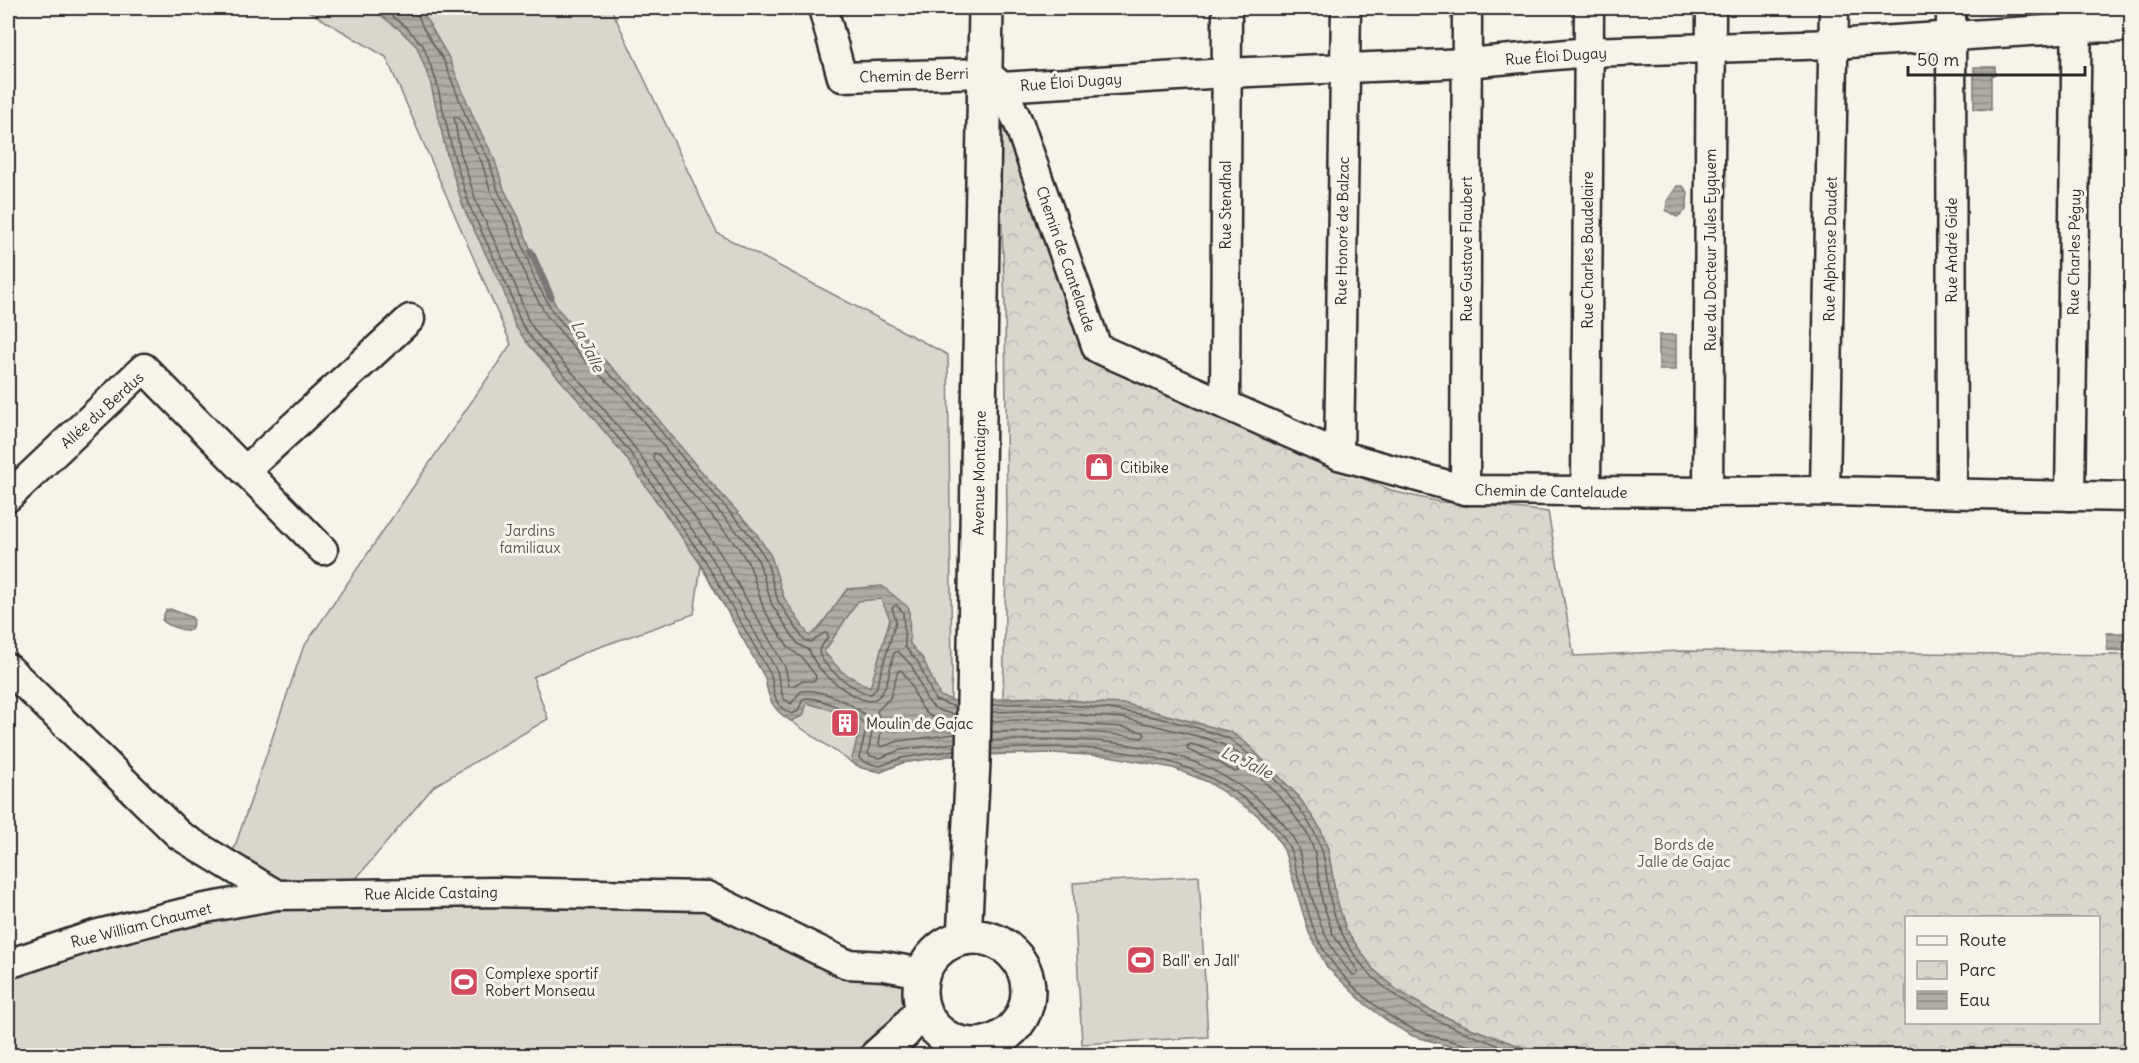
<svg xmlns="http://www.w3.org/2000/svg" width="2139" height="1063" font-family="Delius,sans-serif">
<defs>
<pattern id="park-crowns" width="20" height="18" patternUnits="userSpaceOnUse" patternTransform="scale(1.5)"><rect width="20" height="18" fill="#dad6cc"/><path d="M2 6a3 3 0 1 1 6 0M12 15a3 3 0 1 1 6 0" fill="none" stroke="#bbb8af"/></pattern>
<pattern id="water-rules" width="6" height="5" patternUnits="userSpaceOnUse" patternTransform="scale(1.5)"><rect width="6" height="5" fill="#afaca4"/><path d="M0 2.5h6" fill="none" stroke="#8f8c86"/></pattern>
</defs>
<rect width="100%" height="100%" fill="#f7f3e8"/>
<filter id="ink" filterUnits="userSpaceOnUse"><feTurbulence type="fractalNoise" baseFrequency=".0167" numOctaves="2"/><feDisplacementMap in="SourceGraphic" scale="12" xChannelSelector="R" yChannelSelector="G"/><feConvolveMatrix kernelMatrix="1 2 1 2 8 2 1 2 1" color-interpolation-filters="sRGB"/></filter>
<g filter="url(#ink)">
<!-- green -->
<g fill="#dad6cc" stroke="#82807c" stroke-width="1.5">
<path d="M303 8H611L717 233 948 355 952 671 948 756 902 763 881 772 862 768 851 762 791 721 701 566 694 614 588 651 533 677 548 719 434 786 354 881 282 880 233 852 303 648 511 344 386 57Z"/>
<path d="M1199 876 1208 1037 1082 1044 1073 883Z"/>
<path d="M707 896 812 946 922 973 919 992 922 1010 877 1056 8 1055V964L200 909Z"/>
</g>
<!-- park -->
<path fill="url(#park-crowns)" stroke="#82807c" stroke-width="1.5" fill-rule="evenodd" d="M998 128 1012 129 1100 360 1274 442 1396 492 1440 502 1480 504 1548 512 1574 656 1679 651 2131 655V1055H1544L1470 1028 1428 1009 1397 990 1373 969 1346 930 1336 897 1328 849 1320 828 1298 796 1246 743 1230 732 1126 704 1093 703 1051 697 1003 698 1007 525 1005 307ZM1906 918H2098V1022H1906Z"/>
<!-- water -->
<g fill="url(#water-rules)" stroke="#7a7874" stroke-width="1.5" fill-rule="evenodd">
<path d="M371 8H420L449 58 475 121 494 158 504 189 519 218 541 278 558 309 598 354 631 386 695 464 756 533 771 556 784 598 809 636 818 629 847 589 882 586 909 608 910 644 923 659 940 696 955 701 1051 697 1093 703 1126 704 1230 732 1246 743 1298 796 1320 828 1328 849 1336 897 1346 930 1373 969 1397 990 1428 1009 1470 1028 1544 1055H1482L1413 1036 1392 1024 1365 1004 1327 967 1309 933 1284 850 1273 832 1257 815 1208 782 1173 768 1109 756 1051 753 948 756 902 763 881 772 862 768 851 762 860 728 831 710 807 703 803 716 791 721C772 710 768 698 765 678L701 565 624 455 579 401 528 344 515 326 504 292 464 209 447 155 430 81 417 47 400 30ZM881 599 890 619 870 688 842 672 824 652 858 601Z"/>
<path d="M1974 67H1995V74L1991 76V110L1974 109Z"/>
<path d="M1677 186H1683L1688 193 1686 210 1677 217 1666 210 1667 201Z"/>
<rect x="1659" y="335" width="17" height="35"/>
<path d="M170 609 191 617 194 620 191 630C182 631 168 626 162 620L166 610Z"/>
<path d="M2107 633H2131V651L2107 650Z"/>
</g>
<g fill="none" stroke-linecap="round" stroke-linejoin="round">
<!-- shore -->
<g stroke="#605f5b" stroke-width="1.5">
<path d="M381 8 405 26 423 45 436 80 453 153 470 207 509 290 521 323 533 340 584 397 629 451 706 562 771 675C774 691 773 707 792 714L798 711 803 699C813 694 861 715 865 725 868 731 860 751 859 758L864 762 880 766 901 758 955 750"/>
<path d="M415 8 423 28 444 61 469 124 489 160 498 191 514 221 535 280 553 312 593 359 627 390 691 468 751 536 766 559 778 601 802 637 806 641 811 642 824 633H827L828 637 819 650C819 665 857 693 871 694L876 689 896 621 892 608 896 605 903 612 905 647 918 662 935 700 956 707"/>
<path d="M654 453 658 454 738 547 750 566 764 610 789 648 802 658 816 676 815 681H802L792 686 789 685 785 667 720 553 653 458Z"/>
<path d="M992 705C1071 700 1153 711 1228 738 1261 761 1308 810 1321 848 1327 864 1326 882 1330 898 1335 924 1351 955 1370 974 1412 1017 1472 1035 1527 1056"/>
<path d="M992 732C1042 731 1092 730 1142 738L1145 735 1143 732 1123 727 1090 725 1050 719 992 721"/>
<path d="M955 734 899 741 881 747 879 744 882 726 877 711 890 698 898 671 901 670C922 693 911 720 956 723"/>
<path d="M991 741C1084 738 1171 735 1250 793 1268 807 1285 822 1296 843 1300 852 1302 864 1305 874 1317 914 1323 944 1353 975L1358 974V971L1333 934 1322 900 1315 853 1308 835 1287 805 1237 753 1224 745 1205 738 1124 718 1091 716 1051 710 992 712"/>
<path d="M955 743 900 750 880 758 870 756 868 753 873 727C869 709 817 685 800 692L791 704 783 698 777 671 712 558 634 447 590 392 538 335 528 320 516 287 477 204 460 151 454 117 459 118 482 163 491 193 507 224 528 283 547 316 588 364 622 395 685 473 745 541 759 562 772 605 798 644 810 651C815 671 848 696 868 701 888 700 889 669 894 653L898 651C902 656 907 660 911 665 926 689 920 711 956 714"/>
<path d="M1191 744C1209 749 1225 754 1238 768V771L1235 772 1218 762 1188 750 1187 746Z"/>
<path d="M991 749C1076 746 1159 743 1233 791 1255 805 1275 822 1288 845 1292 852 1294 862 1296 871 1302 889 1307 909 1313 927 1327 969 1375 1011 1413 1029 1432 1038 1455 1041 1474 1047L1478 1051 1479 1056"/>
</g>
<!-- stream -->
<path stroke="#7a7874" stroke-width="7" d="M531 252 551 297"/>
<!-- street casing -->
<g stroke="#2b2b2b" stroke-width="33">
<g id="street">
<path d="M823 8 842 77 986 73 1002 87 1226 73 1467 63 1589 52 1834 44 2076 28 2132 27"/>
<path d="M1951 8 1952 493"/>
<path d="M1002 87 1019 124 1097 348 1339 455 1465 490 1708 492 1825 491 2132 497"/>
<path d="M1225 403 1227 8"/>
<path d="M1339 455 1346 8"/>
<path d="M245 471 410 319"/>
<path d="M1465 490 1467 8"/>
<path d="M1825 491 1834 8"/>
<path d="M1586 492 1589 8"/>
<path d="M1708 492 1711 8"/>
<path d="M2070 496 2077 8"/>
<path d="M8 497 144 368 323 550"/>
<path d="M8 668 179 835 277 895 494 892 707 896 847 964 884 966 922 973"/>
<path d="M8 964 98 934 200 909 277 895"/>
</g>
</g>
<!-- secondary casing -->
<g stroke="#2b2b2b" stroke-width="38">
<g id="secondary">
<circle cx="974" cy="991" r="54"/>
<path d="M964 938 973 762 986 8"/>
<path d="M877 1056 903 1033 922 1010"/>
</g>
</g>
<!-- street -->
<use href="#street" stroke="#f7f3e8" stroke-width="28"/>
<!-- secondary -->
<use href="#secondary" stroke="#f7f3e8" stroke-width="33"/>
</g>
</g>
<!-- icons -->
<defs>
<g id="shop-square" transform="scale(1.5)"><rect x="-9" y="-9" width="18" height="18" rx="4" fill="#d1495b" stroke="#f7f3e8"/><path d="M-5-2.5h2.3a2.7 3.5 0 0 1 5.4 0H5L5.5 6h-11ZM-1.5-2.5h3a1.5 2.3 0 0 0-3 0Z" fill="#fff"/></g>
<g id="building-square" transform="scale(1.5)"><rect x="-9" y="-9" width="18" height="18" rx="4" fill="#d1495b" stroke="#f7f3e8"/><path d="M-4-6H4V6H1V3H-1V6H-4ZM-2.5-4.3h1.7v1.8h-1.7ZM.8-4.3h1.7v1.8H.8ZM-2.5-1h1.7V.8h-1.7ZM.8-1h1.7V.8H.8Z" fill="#fff"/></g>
<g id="stadium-square" transform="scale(1.5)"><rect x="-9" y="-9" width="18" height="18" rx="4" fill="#d1495b" stroke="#f7f3e8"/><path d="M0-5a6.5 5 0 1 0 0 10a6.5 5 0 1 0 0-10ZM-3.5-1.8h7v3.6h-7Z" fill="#fff"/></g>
</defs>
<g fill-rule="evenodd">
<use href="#shop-square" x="1099" y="467"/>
<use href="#building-square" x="845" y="723"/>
<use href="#stadium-square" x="1141" y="960"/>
<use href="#stadium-square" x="464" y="982"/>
</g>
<g text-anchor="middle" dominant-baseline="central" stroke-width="6" stroke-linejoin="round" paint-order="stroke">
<!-- street labels -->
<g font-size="15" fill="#2b2b2b" stroke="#f7f3e8">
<text transform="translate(1556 56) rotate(-4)">Rue Éloi Dugay</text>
<text transform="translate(914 75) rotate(-2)">Chemin de Berri</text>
<text transform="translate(1071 82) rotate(-4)">Rue Éloi Dugay</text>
<text transform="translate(1225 205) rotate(-90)">Rue Stendhal</text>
<text transform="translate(1342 231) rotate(-89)">Rue Honoré de Balzac</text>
<text transform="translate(1466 249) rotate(-90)">Rue Gustave Flaubert</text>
<text transform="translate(1830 249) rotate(-89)">Rue Alphonse Daudet</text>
<text transform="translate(1587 250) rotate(-90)">Rue Charles Baudelaire</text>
<text transform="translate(1710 250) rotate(-90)">Rue du Docteur Jules Eyquem</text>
<text transform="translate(1951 250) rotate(-90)">Rue André Gide</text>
<text transform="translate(2074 252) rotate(-89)">Rue Charles Péguy</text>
<text transform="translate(1066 259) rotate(71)">Chemin de Cantelaude</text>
<text transform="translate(102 410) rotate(-42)">Allée du Berdus</text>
<text transform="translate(979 473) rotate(-89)">Avenue Montaigne</text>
<text transform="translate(1551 491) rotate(1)">Chemin de Cantelaude</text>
<text transform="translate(431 893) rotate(-1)">Rue Alcide Castaing</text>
<text transform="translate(141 925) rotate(-14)">Rue William Chaumet</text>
</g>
<!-- poi labels -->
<g font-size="15" fill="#2b2b2b" stroke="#f7f3e8" text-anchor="start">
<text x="1120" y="467">Citibike</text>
<text x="866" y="723">Moulin de Gajac</text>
<text x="1162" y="960">Ball' en Jall'</text>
<text x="485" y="973">Complexe sportif<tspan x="485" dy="17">Robert Monseau</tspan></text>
</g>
<!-- park labels -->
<g font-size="15" fill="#575653" stroke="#f7f3e8">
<text x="530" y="530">Jardins<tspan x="530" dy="17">familiaux</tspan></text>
<text x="1684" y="844">Bords de<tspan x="1684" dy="17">Jalle de Gajac</tspan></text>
</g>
<!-- water labels -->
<g font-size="16" font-style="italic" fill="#53524f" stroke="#f7f3e8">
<text transform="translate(588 346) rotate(64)">La Jalle</text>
<text transform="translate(1247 762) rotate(25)">La Jalle</text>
</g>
</g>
<!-- margin -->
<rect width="2139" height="1063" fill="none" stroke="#f7f3e8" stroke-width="30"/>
<rect x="15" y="15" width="2109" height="1033" fill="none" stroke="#2b2b2b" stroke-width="2" filter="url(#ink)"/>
<!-- legend -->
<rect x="1905" y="916" width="195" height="108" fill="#f7f3e8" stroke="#a5a39c" stroke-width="1.5"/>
<rect x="1917" y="936" width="30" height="9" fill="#f7f3e8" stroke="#a5a39c" stroke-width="1.5"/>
<text x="1959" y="946" font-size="18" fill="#2b2b2b">Route</text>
<rect x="1917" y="961" width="30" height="18" fill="url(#park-crowns)" stroke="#a5a39c" stroke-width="1.5"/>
<text x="1959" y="976" font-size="18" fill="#2b2b2b">Parc</text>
<rect x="1917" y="991" width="30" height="18" fill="url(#water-rules)" stroke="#a5a39c" stroke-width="1.5"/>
<text x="1959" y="1006" font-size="18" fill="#2b2b2b">Eau</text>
<!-- scale -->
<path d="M1908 66v9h177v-9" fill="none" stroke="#2b2b2b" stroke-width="3"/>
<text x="1917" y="66" font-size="18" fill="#2b2b2b" stroke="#f7f3e8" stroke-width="4.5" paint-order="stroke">50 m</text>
</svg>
